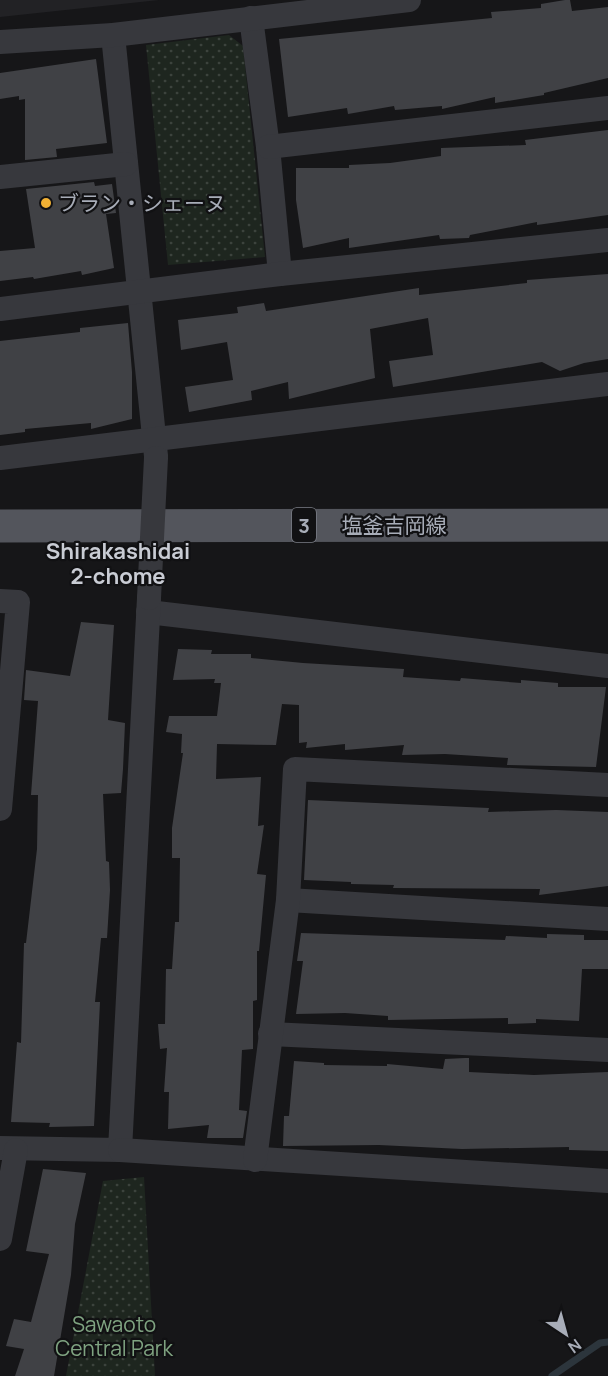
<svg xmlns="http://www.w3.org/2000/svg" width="608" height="1376" font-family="Manrope,'Noto Sans JP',sans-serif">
<defs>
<pattern id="green-dots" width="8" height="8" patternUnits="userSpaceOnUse" patternTransform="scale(1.5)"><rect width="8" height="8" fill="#1e261f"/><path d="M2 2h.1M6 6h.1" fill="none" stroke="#3c433d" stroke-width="1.8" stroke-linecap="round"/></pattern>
</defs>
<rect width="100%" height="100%" fill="#161618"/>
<!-- built -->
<path fill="#222225" d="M0 0H159L0 17Z"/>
<!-- green -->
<g fill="url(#green-dots)">
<path d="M229 35 243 46 265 257 168 265 146 45Z"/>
<path d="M144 1177 155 1376H66L103 1181Z"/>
</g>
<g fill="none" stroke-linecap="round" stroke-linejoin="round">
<!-- stream -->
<path stroke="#2c353c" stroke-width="7" d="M552 1376 600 1343 608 1342"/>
</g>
<!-- building -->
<g fill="#404145">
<path d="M565 0H570L572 11 608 7V78L544 93V95L495 103V97L442 109V106L395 110 394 106 348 114 347 108 288 117 279 39 492 18 491 12 541 8V4Z"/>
<path d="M96 59 107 143 56 149 57 157 25 160V99L19 100V96L0 99V73Z"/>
<path d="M608 130V215L537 225V222L470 235 469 238 440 239 439 235 349 248V238L303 248 296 200V168H349V165L390 163 441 156V148L526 145 525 140Z"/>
<path d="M94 182 95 186 112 184 116 213 106 214 114 268 82 275 81 271 34 279 33 277 0 281V251L35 248 26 189Z"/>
<path d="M608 274V359L584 363 560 371 542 362 393 387 389 361 433 355 428 318 370 329 375 378 289 399 288 382 251 391 252 400 189 412 185 387 233 380 227 342 181 350 178 320 238 313 237 307 264 303 266 311 419 288V295L527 283V280Z"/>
<path d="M128 323 132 372V419L91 429V423L25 429V432L0 435V341L80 332V328Z"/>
<path d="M81 622 114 625 108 720 125 723 123 769 121 793 103 794 106 861 109 862 110 890 107 938H101L95 1002H100L94 1126 49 1127 50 1123 11 1122 17 1042 21 1043 24 943H26L37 849 38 795H31L38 701 24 700 26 670 70 676Z"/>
<path d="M178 649 212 650 211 654H251V658L303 663 404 669 403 677 460 681 461 678 521 683V680L558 683V687H606L596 767 507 765 508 758 445 754 402 755 404 745 345 750V744L306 748 307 742 299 743V705L282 704 276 745 217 744 216 779 261 777 258 826 264 825 257 874 266 875 259 951H257V1000L253 1001V1049L242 1050 239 1110 247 1111 243 1138H207L209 1125 168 1129 169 1092H164L167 1048 160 1049 158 1024H165L166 969H172L175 922H179L180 858H172V828L183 753H181L182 734 166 732 169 716H217L221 683H214L215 679 173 680Z"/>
<path d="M308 800 489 808 488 812 556 810 608 812V886L539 895 540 889 393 888 394 885 351 884V882L304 880Z"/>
<path d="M301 933 505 940 506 936 547 938V934L584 935V940H608V969H582L579 1021 536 1019V1023L508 1024V1018L388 1020V1016L345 1013 296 1014 303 961H297Z"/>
<path d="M465 1058H469V1072L534 1075 608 1072V1151L569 1150V1147L462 1149 379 1145 283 1146 284 1116H289L294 1061 324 1063V1065L387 1066V1064L443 1069 445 1059Z"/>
<path d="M43 1169 86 1173 75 1224 71 1275 54 1376H15L24 1349 6 1346 14 1319 31 1322 49 1254 26 1251Z"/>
</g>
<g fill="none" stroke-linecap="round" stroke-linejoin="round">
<!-- minor -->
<g stroke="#37383d" stroke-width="24">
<path d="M251 18 268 147 280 274"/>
<path d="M113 35 156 456"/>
<path d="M0 42 113 35 409 0"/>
<path d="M268 147 608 108"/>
<path d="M0 177 126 164"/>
<path d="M0 309 280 274 608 240"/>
<path d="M0 458 608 384"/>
<path d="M0 601 18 602 0 809"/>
<path d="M148 612 608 666"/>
<path d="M288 900 608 919"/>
<path d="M270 1034 608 1050"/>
<path d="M0 1148 120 1150 149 598"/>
<path d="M120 1150 608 1181"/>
<path d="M255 1160 288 900 295 769 608 785"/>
<path d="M0 1239 16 1150"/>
</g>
<!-- primary -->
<path stroke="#53555c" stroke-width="33" d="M0 526 608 525"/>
<!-- minor-bridge -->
<path stroke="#37383d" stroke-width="24" d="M149 598 156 458"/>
</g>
<!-- markers -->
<circle fill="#f2b134" stroke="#111113" stroke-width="2" cx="46" cy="203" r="6"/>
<g text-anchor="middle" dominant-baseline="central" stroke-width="4.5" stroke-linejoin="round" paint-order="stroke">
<!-- shield labels -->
<rect fill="#111113" stroke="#7b7e86" stroke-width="1.5" x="292" y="508" width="24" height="34" rx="4.5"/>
<g font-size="20" font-weight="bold" fill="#a8adb8">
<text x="304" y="525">3</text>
</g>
<!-- poi labels -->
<g font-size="21" fill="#a8adb8" stroke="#111113" text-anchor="start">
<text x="58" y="203">ブラン・シェーヌ</text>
</g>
<!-- street labels -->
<g font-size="21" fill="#a8adb8" stroke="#111113">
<text x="394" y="525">塩釜吉岡線</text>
</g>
<!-- park labels -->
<g font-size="21" fill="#7fa381" stroke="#111113">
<text x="114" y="1324">Sawaoto<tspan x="114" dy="24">Central Park</tspan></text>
</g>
<!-- neighbourhood labels -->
<g font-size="22" font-weight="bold" fill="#c9ccd4" stroke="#111113">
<text x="118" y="551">Shirakashidai<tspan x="118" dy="25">2-chome</tspan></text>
</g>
</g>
<!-- north arrow -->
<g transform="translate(566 1334) rotate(144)" stroke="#111113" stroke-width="4.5" paint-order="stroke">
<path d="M0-4.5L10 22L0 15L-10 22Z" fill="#a8adb8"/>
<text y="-9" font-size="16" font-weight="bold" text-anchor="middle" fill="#a8adb8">N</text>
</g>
</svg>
